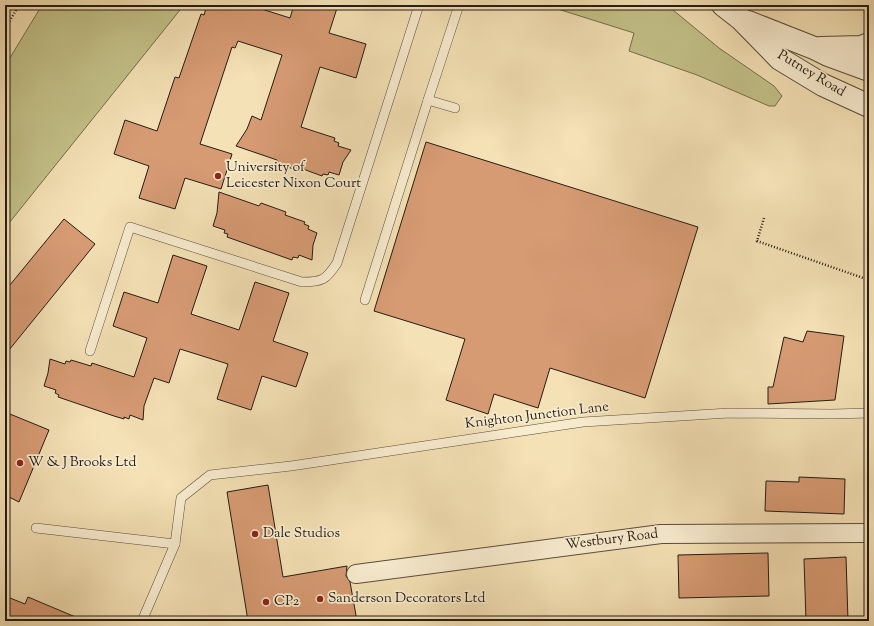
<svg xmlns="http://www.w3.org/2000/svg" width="874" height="626" font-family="'Sorts Mill Goudy',serif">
<rect width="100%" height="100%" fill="#f4e1b5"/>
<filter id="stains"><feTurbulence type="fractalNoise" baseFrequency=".005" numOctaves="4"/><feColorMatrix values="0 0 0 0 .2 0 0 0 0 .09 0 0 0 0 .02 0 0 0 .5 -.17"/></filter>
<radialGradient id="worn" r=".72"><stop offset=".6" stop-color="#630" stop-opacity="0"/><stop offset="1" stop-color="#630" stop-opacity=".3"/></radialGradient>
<!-- green -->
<g fill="#c3c188" stroke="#746e4e">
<path d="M42 5H184L5 228V66Z"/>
<path d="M545 5H667L719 48 774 86 782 96 775 106H769L697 75 629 51 634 33Z"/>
</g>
<!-- building -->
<g fill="#d79b74" stroke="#251c14">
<path d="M207 5H249L290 18 294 5H338L329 33 366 44 356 78 320 67 301 127 335 138 334 141 339 143 338 146 351 150 343 162 339 175 329 172 328 175 323 174 322 176 303 169 302 172 276 163 277 160 236 146 247 129 252 116 261 120 282 55 238 41 235 48 232 47 200 144 232 154 221 189 185 178 175 209 139 198 149 166 114 154 125 120 157 131 175 77 179 78 201 14 204 15Z"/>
<path d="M426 142 698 227 645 398 550 368 538 408 494 394 488 414 446 400 465 339 374 311Z"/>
<path d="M219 192 259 206 261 203 286 212 285 215 305 222 304 224 309 226 308 229 317 233 313 245 312 260 299 255 298 258 293 257 292 260 227 237 228 234 224 233 225 230 213 226 217 213Z"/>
<path d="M64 219 95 244 5 355V291Z"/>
<path d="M173 255 207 266 191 314 239 330 255 282 289 293 273 341 308 353 296 387 262 376 251 410 217 399 228 364 180 349 169 383 154 378 144 406 143 420 130 415 129 419 124 417V419L114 416 58 397 59 395 55 393 56 390 44 386 48 373 50 359 65 364 66 361 70 362 71 360 91 366 92 363 134 377 147 338 113 326 124 292 158 303Z"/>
<path d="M807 331 844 336 835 400 768 404V387H773L784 337 803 342Z"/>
<path d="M5 412 49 430 19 502 5 495Z"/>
<path d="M799 477 845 479 844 514 765 511 766 481 799 482Z"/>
<path d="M268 485 283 577 347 566 346 576 350 582 357 621H248L227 492Z"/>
<path d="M768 553 769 596 679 598 678 555Z"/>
<path d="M846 557 848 621H806L804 559Z"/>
<path d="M5 596 25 604 28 597 85 621H5Z"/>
</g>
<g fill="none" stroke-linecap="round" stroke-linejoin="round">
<!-- service casing -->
<g stroke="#594d3c" stroke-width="10">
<g id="service">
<path d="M455 108 428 100 459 5"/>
<path d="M365 300 428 100"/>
<path d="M90 351 130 227 302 282C322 282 326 280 337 263L419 5"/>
<path d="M36 528 175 544"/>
<path d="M142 621 175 544 181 498 210 475 291 466 583 422 729 413 832 414 869 413"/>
</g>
</g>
<!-- minor casing -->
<g stroke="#594d3c" stroke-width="20">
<path id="minor" d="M356 574 661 534 869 533"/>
</g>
<!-- tertiary casing -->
<g stroke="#594d3c" stroke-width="24">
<g id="tertiary">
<path d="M723 5 741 19 780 59 823 85 869 106"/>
<path d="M748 22 814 48 828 55 869 70"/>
<path d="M821 48 861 47 869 44"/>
</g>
</g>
<!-- path -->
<g stroke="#251c14" stroke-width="2.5" stroke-dasharray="1 2" stroke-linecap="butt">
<path d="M5 29 19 5"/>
<path d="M764 218 757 241 869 280"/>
</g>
<!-- service -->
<use href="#service" stroke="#f8eccf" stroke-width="9"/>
<!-- minor -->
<use href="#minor" stroke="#f8eccf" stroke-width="18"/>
<!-- tertiary -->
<use href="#tertiary" stroke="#f8eccf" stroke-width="22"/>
</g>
<!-- markers -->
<g fill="#8f2418" stroke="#f8eccf" stroke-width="1.5">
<circle cx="218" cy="176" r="4"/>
<circle cx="20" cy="463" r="4"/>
<circle cx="255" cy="534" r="4"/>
<circle cx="320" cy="599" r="4"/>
<circle cx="266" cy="602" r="4"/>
</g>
<g text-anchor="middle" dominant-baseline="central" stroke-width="3.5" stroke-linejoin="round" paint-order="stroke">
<!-- street labels -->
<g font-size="14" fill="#251c14" stroke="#f8eccf">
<text transform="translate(811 74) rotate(31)">Putney Road</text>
<text transform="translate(537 416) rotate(-7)">Knighton Junction Lane</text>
<text transform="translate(612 540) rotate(-7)">Westbury Road</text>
</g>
<!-- poi labels -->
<g font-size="14" fill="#251c14" stroke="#f8eccf" text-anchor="start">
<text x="226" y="168">University of<tspan x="226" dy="16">Leicester Nixon Court</tspan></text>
<text x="28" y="463">W &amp; J Brooks Ltd</text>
<text x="263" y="534">Dale Studios</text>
<text x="328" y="599">Sanderson Decorators Ltd</text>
<text x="274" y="602">CP2</text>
</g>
</g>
<!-- margin -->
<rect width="874" height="626" fill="none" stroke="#f4e1b5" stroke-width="20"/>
<rect x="6" y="6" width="862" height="614" fill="none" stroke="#251c14" stroke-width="2"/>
<rect x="10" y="10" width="854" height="606" fill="none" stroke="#251c14"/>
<rect width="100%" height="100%" filter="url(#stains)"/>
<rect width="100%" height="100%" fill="url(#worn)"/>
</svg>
